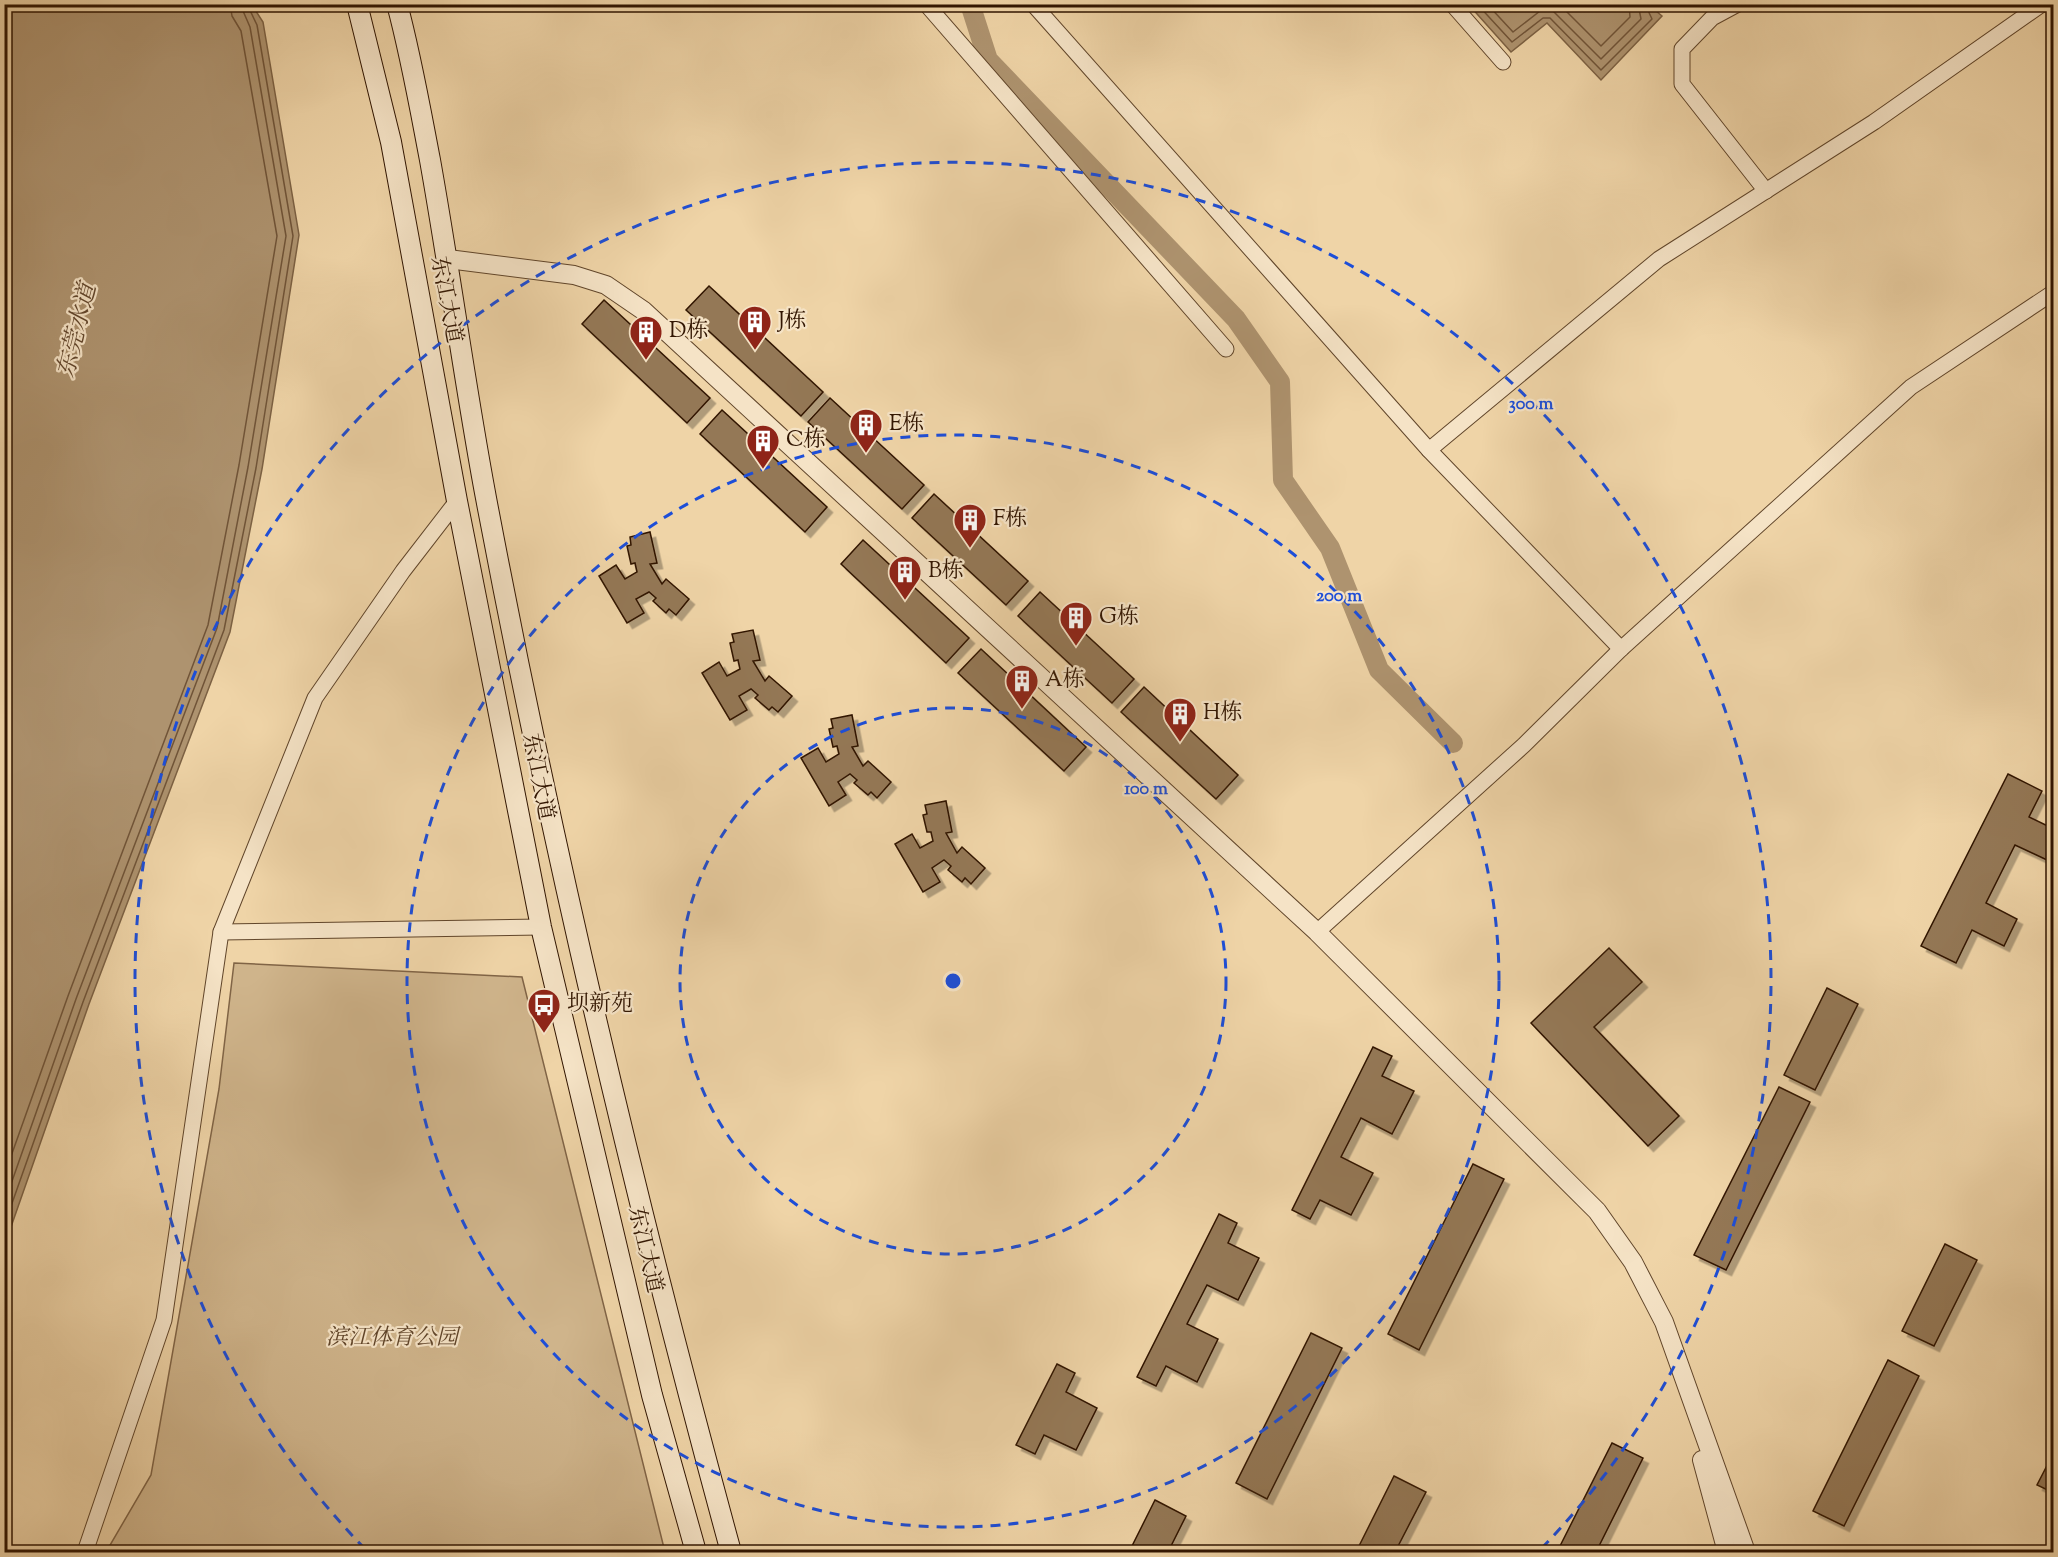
<svg xmlns="http://www.w3.org/2000/svg" width="2058" height="1557" font-family="'Sorts Mill Goudy','Noto Serif SC',serif">
<defs>
<filter id="shadow"><feDropShadow dx="5.5" dy="5.5" stdDeviation="0" flood-color="#0004"/></filter>
</defs>
<rect width="100%" height="100%" fill="#efd4a7"/>
<filter id="stains"><feTurbulence type="fractalNoise" baseFrequency=".00333" numOctaves="4"/><feColorMatrix values="0 0 0 0 .2 0 0 0 0 .09 0 0 0 0 .02 0 0 0 .5 -.17"/></filter>
<radialGradient id="worn" r=".72"><stop offset=".6" stop-color="#630" stop-opacity="0"/><stop offset="1" stop-color="#630" stop-opacity=".3"/></radialGradient>
<!-- green -->
<path fill="#cfb48b" stroke="#806446" stroke-width="1.5" d="M234 963 522 977 665 1552H106L151 1475 219 1089Z"/>
<!-- water -->
<g fill="#ae936f" stroke="#7c6143" stroke-width="1.5">
<path d="M5 4 252 5 263 22 299 235 262 469 230 632 89 1004 5 1244Z"/>
<path d="M1469 5H1649L1662 16 1601 80 1547 23 1511 52Z"/>
</g>
<g fill="none" stroke-linecap="round" stroke-linejoin="round">
<!-- shore -->
<g stroke="#705438" stroke-width="1.5">
<path d="M1477 4 1512 42 1543 18H1550L1601 70 1652 19 1645 4"/>
<path d="M1487 4 1513 32 1540 11H1553L1601 59 1641 19 1638 4"/>
<path d="M1559 4 1601 46 1630 17 1629 4"/>
<path d="M4 1176 68 996 208 625 239 465 277 236 241 31 232 16 230 4"/>
<path d="M4 1204 76 999 217 628 248 467 286 236 250 27 240 4"/>
<path d="M4 1226 83 1002 224 630 256 468 293 236 257 25 247 4"/>
</g>
<!-- canal -->
<path stroke="#ae936f" stroke-width="20" d="M970 4 988 60 1236 319 1280 382 1283 480 1330 548 1379 670 1453 743"/>
</g>
<!-- building -->
<g fill="#947857" stroke="#311501" stroke-width="1.5" filter="url(#shadow)">
<path d="M709 286 823 392 801 416 686 310Z"/>
<path d="M604 300 710 398 687 423 582 324Z"/>
<path d="M830 398 924 485 902 509 808 422Z"/>
<path d="M722 410 827 507 805 532 700 434Z"/>
<path d="M934 494 1028 581 1006 605 912 518Z"/>
<path d="M650 532 657 563 650 564 662 584 666 579 689 599 676 615 669 609 666 613 653 601 656 598 649 592 636 599 644 613 627 623 599 576 616 565 625 579 637 572 635 563 631 564 627 546 631 545 630 537Z"/>
<path d="M863 540 969 638 946 663 841 564Z"/>
<path d="M1040 592 1134 679 1112 703 1018 616Z"/>
<path d="M753 630 760 660 753 661 765 681 769 676 792 696 778 712 772 707 769 710 755 698 758 695 751 689 739 696 747 710 730 720 702 673 719 662 727 676 740 669 738 660 734 661 730 643 734 642 732 634Z"/>
<path d="M981 649 1086 747 1064 771 958 673Z"/>
<path d="M1144 687 1238 775 1216 799 1121 712Z"/>
<path d="M852 715 858 746 852 747 863 766 868 761 891 782 877 798 871 792 868 795 854 783 857 780 850 774 838 782 846 795 829 806 801 758 818 748 826 762 839 754 837 746 833 747 829 729 833 728 831 719Z"/>
<path d="M2008 774 2042 791 2029 817 2054 829V847L2047 860 2015 845 1986 903 2017 919 2004 946 1972 930 1956 963 1921 946Z"/>
<path d="M946 801 952 832 946 833 957 853 962 847 985 868 971 884 965 878 962 882 948 870 951 866 944 860 932 868 940 882 923 892 895 844 912 834 920 848 933 841 931 832H927L923 815 927 814 925 805Z"/>
<path d="M1609 948 1642 982 1594 1027 1679 1116 1648 1146 1531 1023Z"/>
<path d="M1827 988 1858 1004 1815 1090 1784 1075Z"/>
<path d="M1373 1047 1392 1056 1382 1076 1414 1091 1392 1134 1361 1118 1341 1157 1373 1173 1351 1215 1320 1200 1310 1219 1292 1210Z"/>
<path d="M1779 1087 1810 1102 1726 1270 1694 1255Z"/>
<path d="M1473 1164 1504 1179 1419 1350 1388 1334Z"/>
<path d="M1219 1214 1237 1223 1228 1243 1259 1258 1238 1300 1207 1285 1187 1324 1218 1339 1197 1382 1166 1366 1156 1386 1137 1377Z"/>
<path d="M1945 1244 1977 1260 1934 1346 1902 1331Z"/>
<path d="M1311 1333 1342 1348 1267 1499 1236 1483Z"/>
<path d="M1888 1360 1919 1376 1844 1526 1813 1511Z"/>
<path d="M1057 1364 1075 1373 1066 1392 1097 1408 1076 1450 1044 1435 1035 1454 1016 1445Z"/>
<path d="M1612 1443 1643 1458 1596 1552H1557Z"/>
<path d="M2054 1452V1493L2037 1485Z"/>
<path d="M1394 1476 1426 1492 1395 1552H1356Z"/>
<path d="M1155 1500 1186 1516 1168 1552H1129Z"/>
</g>
<g fill="none" stroke-linecap="round" stroke-linejoin="round">
<!-- minor casing -->
<g stroke="#60452a" stroke-width="17">
<g id="minor">
<path d="M926 4 1226 349"/>
<path d="M1033 4 1429 450 1621 649"/>
<path d="M1452 4 1503 62"/>
<path d="M1738 4 1712 18 1682 49V84L1766 191"/>
<path d="M1429 450 1659 259 1874 122 2042 4"/>
<path d="M221 932 541 927"/>
<path d="M1317 932 1524 745 1621 649 1911 387 2054 292"/>
<path d="M85 1552 164 1320 221 932 315 698 403 571 457 501"/>
</g>
</g>
<!-- tertiary casing -->
<g stroke="#60452a" stroke-width="20">
<g id="tertiary">
<path d="M448 259 574 275 606 285 644 311 1317 932 1597 1211 1633 1262 1664 1322 1746 1552"/>
<path d="M1702 1460 1727 1552"/>
</g>
</g>
<!-- secondary casing -->
<g stroke="#311501" stroke-width="22">
<g id="secondary">
<path d="M357 4 391 142 457 501 541 927 652 1395 696 1552"/>
<path d="M397 4C411 56 420 108 430 160 450 272 465 386 486 498 553 853 636 1204 731 1552"/>
</g>
</g>
<!-- minor -->
<use href="#minor" stroke="#f5e3c6" stroke-width="15"/>
<!-- tertiary -->
<use href="#tertiary" stroke="#f5e3c6" stroke-width="18"/>
<!-- secondary -->
<use href="#secondary" stroke="#f5e3c6" stroke-width="20"/>
</g>
<!-- distance rings -->
<g fill="none" stroke="#1d4ed8" stroke-width="3" stroke-dasharray="10 8">
<circle cx="953" cy="981" r="273"/>
<circle cx="953" cy="981" r="546"/>
<path d="M365 1549A818 818 0 1 1 1541 1549"/>
</g>
<!-- icons -->
<defs>
<g id="building-pin" transform="scale(1.725)"><path d="M0 17L-7.5 6A9.5 9.5 0 1 1 7.5 6Z" fill="#8f2418" stroke="#f5e3c6"/><path d="M-4-6H4V6H1V3H-1V6H-4ZM-2.5-4.3h1.7v1.8h-1.7ZM.8-4.3h1.7v1.8H.8ZM-2.5-1h1.7V.8h-1.7ZM.8-1h1.7V.8H.8Z" fill="#fff"/></g>
<g id="bus-pin" transform="scale(1.725)"><path d="M0 17L-7.5 6A9.5 9.5 0 1 1 7.5 6Z" fill="#8f2418" stroke="#f5e3c6"/><path d="M-5-6H5V4H4V6H2V4H-2V6H-4V4H-5ZM-3.5-4V0h7V-4ZM-3.5 1.2v1.5H-2V1.2ZM2 1.2v1.5H3.5V1.2Z" fill="#fff"/></g>
</defs>
<g fill-rule="evenodd">
<use href="#building-pin" x="755" y="322"/>
<use href="#building-pin" x="646" y="332"/>
<use href="#building-pin" x="866" y="425"/>
<use href="#building-pin" x="763" y="441"/>
<use href="#building-pin" x="970" y="520"/>
<use href="#building-pin" x="905" y="572"/>
<use href="#building-pin" x="1076" y="618"/>
<use href="#building-pin" x="1022" y="681"/>
<use href="#building-pin" x="1180" y="714"/>
<use href="#bus-pin" x="544" y="1005"/>
</g>
<g text-anchor="middle" dominant-baseline="central" stroke-width="4.5" stroke-linejoin="round" paint-order="stroke">
<!-- street labels -->
<g font-size="22" fill="#311501" stroke="#f5e3c6">
<text transform="translate(445 300) rotate(79)">东江大道</text>
<text transform="translate(537 777) rotate(79)">东江大道</text>
<text transform="translate(644 1250) rotate(77)">东江大道</text>
</g>
<!-- poi labels -->
<g font-size="22" fill="#311501" stroke="#f5e3c6" text-anchor="start">
<text x="778" y="322">J栋</text>
<text x="669" y="332">D栋</text>
<text x="889" y="425">E栋</text>
<text x="786" y="441">C栋</text>
<text x="993" y="520">F栋</text>
<text x="928" y="572">B栋</text>
<text x="1099" y="618">G栋</text>
<text x="1045" y="681">A栋</text>
<text x="1203" y="714">H栋</text>
<text x="567" y="1005">坝新苑</text>
</g>
<!-- park labels -->
<g font-size="22" font-style="italic" fill="#60452a" stroke="#f5e3c6">
<text x="392" y="1339">滨江体育公园</text>
</g>
<!-- water labels -->
<g font-size="24" font-style="italic" fill="#63472d" stroke="#f5e3c6">
<text transform="translate(78 331) rotate(-76)">东莞水道</text>
</g>
</g>
<circle cx="953" cy="981" r="9" fill="#1d4ed8" stroke="#f5e3c6" stroke-width="3"/>
<g font-size="18" text-anchor="middle" font-weight="bold" fill="#1d4ed8" stroke="#f5e3c6" stroke-width="4.5" stroke-linejoin="round" paint-order="stroke">
<text x="1531" y="409">300 m</text>
<text x="1339" y="601">200 m</text>
<text x="1146" y="794">100 m</text>
</g>
<!-- margin -->
<rect width="2058" height="1557" fill="none" stroke="#efd4a7" stroke-width="24"/>
<rect x="6" y="6" width="2046" height="1545" fill="none" stroke="#311501" stroke-width="3"/>
<rect x="12" y="12" width="2034" height="1533" fill="none" stroke="#311501" stroke-width="1.5"/>
<rect width="100%" height="100%" filter="url(#stains)"/>
<rect width="100%" height="100%" fill="url(#worn)"/>
</svg>
